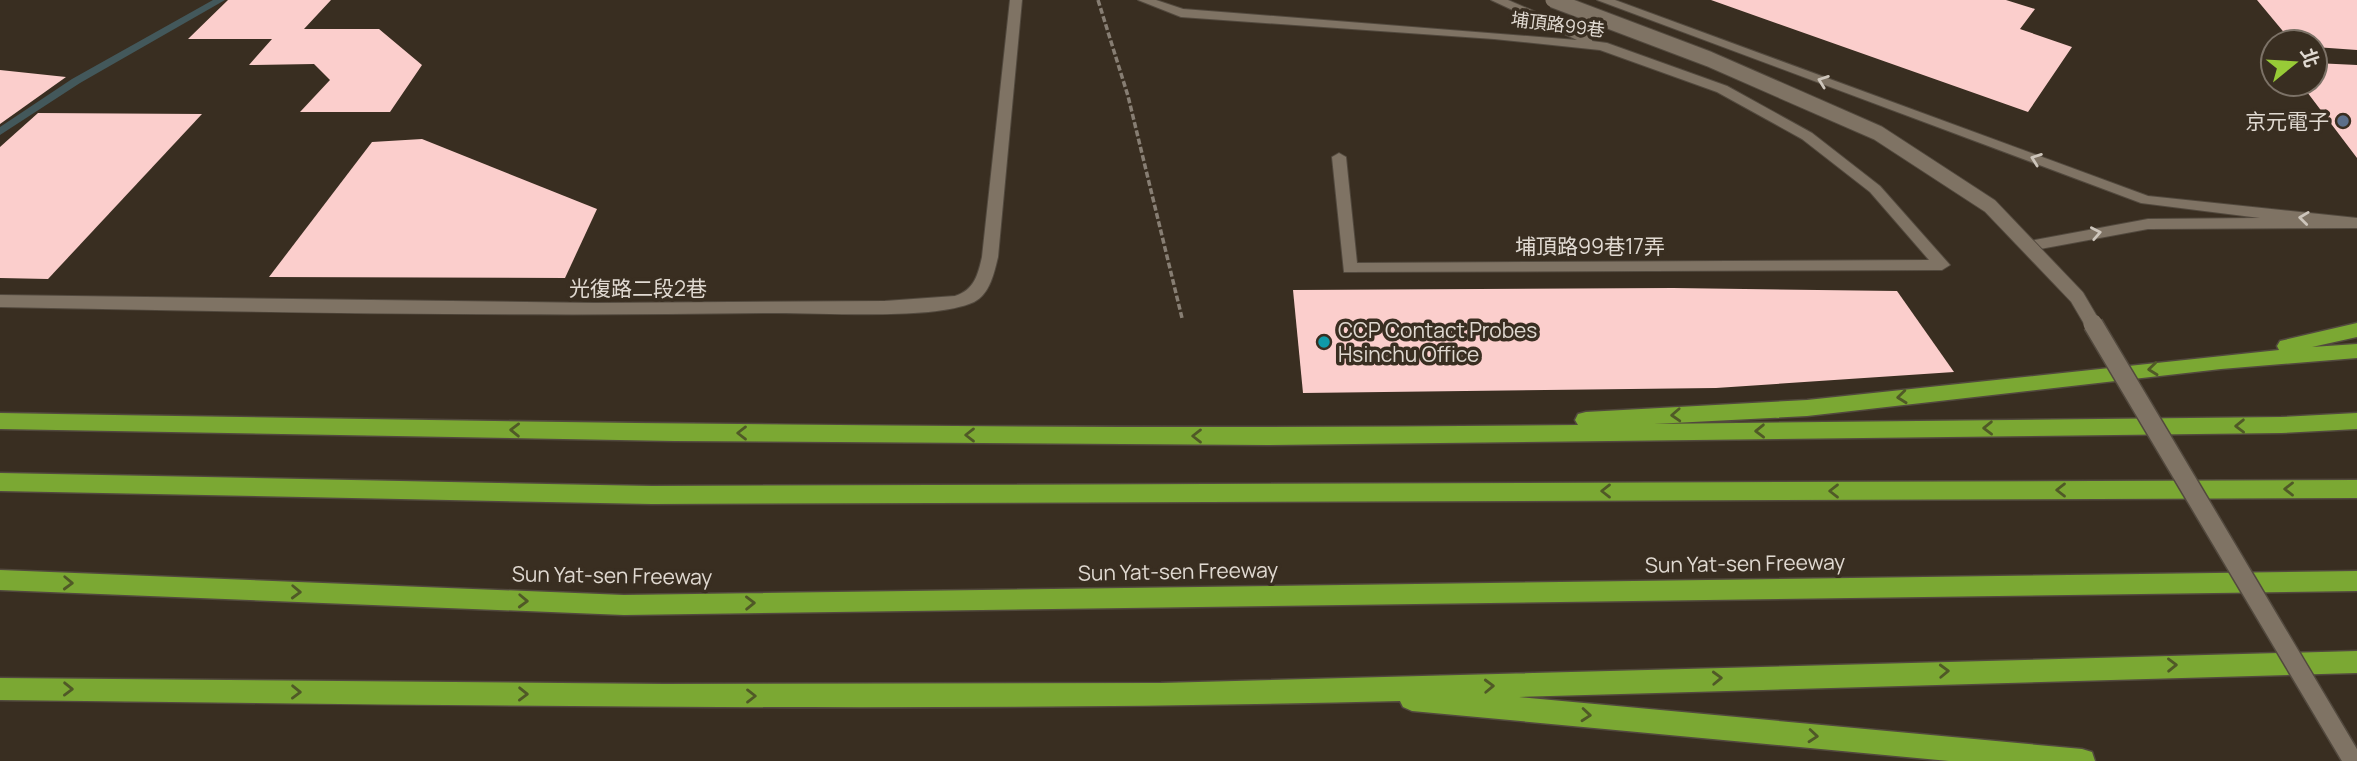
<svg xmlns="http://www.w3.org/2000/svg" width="2357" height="761" font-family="Manrope,'Noto Sans TC',sans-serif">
<rect width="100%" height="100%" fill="#392e21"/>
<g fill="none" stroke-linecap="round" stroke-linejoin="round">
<!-- stream -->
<path fill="#43585b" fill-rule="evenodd" d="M213 0H225L80 83 0 135V127L72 79Z"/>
</g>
<!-- building -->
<g fill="#fbcecc">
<path d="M228 0H331L304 29H379L422 65 390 112H300L330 80 314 64 249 65 272 39H188Z"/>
<path d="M1711 0H2006L2035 9 2020 29 2072 47 2028 112Z"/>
<path d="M2257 0H2357V50L2315 47V42H2292Z"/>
<path d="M2315 63 2357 65V158L2301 84H2315Z"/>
<path d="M0 70 66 77 0 124Z"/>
<path d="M38 113 202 114 48 279 0 278V147Z"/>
<path d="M422 139 597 209 565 278 269 277 372 142Z"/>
<path d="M1673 288 1897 291 1954 372 1716 388 1303 393 1293 290Z"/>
</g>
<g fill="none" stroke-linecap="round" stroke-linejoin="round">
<!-- service casing -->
<g stroke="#52493e" stroke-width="2">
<g id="service">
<path d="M1138 0H1156L1183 9 1577 40 1491 0H1508L1592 36V41L1607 43 1727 86 1812 133 1880 186 1950 265 1942 270 1344 272 1332 157 1339 153 1346 157 1357 263 1929 260 1870 192 1802 139 1717 92 1600 50 1494 39 1181 17Z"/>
<path d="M1597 0H1615L2148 196 2357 218V228L2148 229 2029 251 2023 250 2021 246 2023 242 2029 241 2148 219 2260 218 2141 203Z"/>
</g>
</g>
<!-- minor casing -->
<g stroke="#52493e" stroke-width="2">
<path id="minor" d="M1010 0H1022L998 257C994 273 990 294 974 302 933 321 817 312 768 313 512 317 256 312 0 307V295L595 303 885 301 955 296C974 290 978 275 982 257Z"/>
</g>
<!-- motorway casing -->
<g stroke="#52493e" stroke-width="3">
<g id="motorway">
<path d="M2357 323V337L2312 347 2357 344V358L2221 369 1807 416 1654 424 2281 417 2357 413V429L2281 433 1266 445 674 441 0 429V413C526 422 1052 431 1578 425L1575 420 1578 414 1586 412 1807 400 2279 350 2277 346 2280 341Z"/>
<path d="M0 473 652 486 2357 480V498L652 504 0 491Z"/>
<path d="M0 570 624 595 2357 571V591L624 615 0 590Z"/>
<path d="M2357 651V673L1519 697 2082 749 2092 752 2095 761H1949L1412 711 1403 707 1400 701C933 713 467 705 0 700V678L664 684 1161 683Z"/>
</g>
</g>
<!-- path -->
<path stroke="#877e73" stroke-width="3.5" stroke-dasharray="6 2.5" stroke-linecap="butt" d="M1098 0 1128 96 1182 318"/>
<!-- service -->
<use href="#service" fill="#7f7364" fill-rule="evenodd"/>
<!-- minor -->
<use href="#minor" fill="#7f7364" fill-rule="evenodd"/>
<!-- motorway -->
<use href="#motorway" fill="#7ba833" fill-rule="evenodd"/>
<!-- tertiary-bridge-far1 casing -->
<g stroke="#52493e" stroke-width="17" stroke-linecap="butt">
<path id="tertiary-bridge-far1" d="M1553 0 1709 59 1878 133 1990 206 2077 297 2094 326"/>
</g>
<!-- tertiary-bridge casing -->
<g stroke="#52493e" stroke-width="22" stroke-linecap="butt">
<path id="tertiary-bridge" d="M2093 324 2353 761"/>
</g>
<!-- tertiary-bridge-far1 -->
<use href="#tertiary-bridge-far1" stroke="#7f7364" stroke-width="15"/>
<!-- tertiary-bridge -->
<use href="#tertiary-bridge" stroke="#7f7364" stroke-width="19"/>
</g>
<!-- one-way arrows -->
<defs><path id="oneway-chevron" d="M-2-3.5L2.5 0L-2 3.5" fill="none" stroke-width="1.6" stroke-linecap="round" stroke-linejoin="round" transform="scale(1.75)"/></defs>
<g stroke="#cdc5bb">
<use href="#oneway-chevron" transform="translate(1823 81) rotate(-160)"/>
<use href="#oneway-chevron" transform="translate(2036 159) rotate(-160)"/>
<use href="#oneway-chevron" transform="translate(2304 218) rotate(-173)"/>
<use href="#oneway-chevron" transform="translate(2096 233) rotate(-11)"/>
</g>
<g stroke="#505927">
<use href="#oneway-chevron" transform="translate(2153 369) rotate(174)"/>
<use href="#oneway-chevron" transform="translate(1902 397) rotate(174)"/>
<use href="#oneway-chevron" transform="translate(1676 415) rotate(177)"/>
<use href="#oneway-chevron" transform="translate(2240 426) rotate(179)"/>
<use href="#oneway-chevron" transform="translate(1988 428) rotate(179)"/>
<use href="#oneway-chevron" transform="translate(515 430) rotate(-179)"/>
<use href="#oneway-chevron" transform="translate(1760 431) rotate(179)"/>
<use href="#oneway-chevron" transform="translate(742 433) rotate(-180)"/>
<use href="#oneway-chevron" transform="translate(970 435) rotate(-180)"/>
<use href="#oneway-chevron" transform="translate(1197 436) rotate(-180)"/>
<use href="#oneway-chevron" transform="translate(2289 489) rotate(180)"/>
<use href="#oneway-chevron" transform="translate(2061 490) rotate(180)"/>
<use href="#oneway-chevron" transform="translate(1606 491) rotate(180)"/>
<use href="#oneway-chevron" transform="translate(1834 491) rotate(180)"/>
<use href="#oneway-chevron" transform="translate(68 583) rotate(2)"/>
<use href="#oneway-chevron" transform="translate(296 592) rotate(2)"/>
<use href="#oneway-chevron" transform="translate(523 601) rotate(2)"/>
<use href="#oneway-chevron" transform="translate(750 603) rotate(-1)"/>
<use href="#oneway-chevron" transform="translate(2172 665) rotate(-1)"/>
<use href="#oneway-chevron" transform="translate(1944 671) rotate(-2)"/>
<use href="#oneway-chevron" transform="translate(1717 678) rotate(-2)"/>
<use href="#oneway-chevron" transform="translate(1489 686) rotate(-2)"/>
<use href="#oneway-chevron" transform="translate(68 689) rotate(1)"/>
<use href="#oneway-chevron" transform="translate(296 692) rotate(1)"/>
<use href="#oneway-chevron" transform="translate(523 694) rotate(1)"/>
<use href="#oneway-chevron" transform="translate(751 696)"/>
<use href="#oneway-chevron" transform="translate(1586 715) rotate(5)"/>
<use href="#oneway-chevron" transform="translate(1813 736) rotate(5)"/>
</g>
<!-- markers -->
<circle fill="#5c6f8a" stroke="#392e21" stroke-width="2.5" cx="2343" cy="121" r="7"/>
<circle fill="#0f9aa8" stroke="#392e21" stroke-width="2.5" cx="1324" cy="342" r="7"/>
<g text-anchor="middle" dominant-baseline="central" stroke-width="7" stroke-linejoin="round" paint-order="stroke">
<!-- far-street labels -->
<g font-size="18" fill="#e0d9d1" stroke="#392e21">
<text transform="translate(1558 24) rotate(7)">埔頂路99巷</text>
</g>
<!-- poi labels -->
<g font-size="21" fill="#e0d9d1" stroke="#392e21" text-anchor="end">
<text x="2329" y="121">京元電子</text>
<text x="1338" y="330" text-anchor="start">CCP Contact Probes<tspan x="1338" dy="24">Hsinchu Office</tspan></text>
</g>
<!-- street labels -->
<g font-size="21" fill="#e0d9d1" stroke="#392e21">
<text x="1590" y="246">埔頂路99巷17弄</text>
<text x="638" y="288">光復路二段2巷</text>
<text transform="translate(1745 563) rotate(-1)">Sun Yat-sen Freeway</text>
<text transform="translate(1178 571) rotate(-1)">Sun Yat-sen Freeway</text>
<text transform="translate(612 575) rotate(1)">Sun Yat-sen Freeway</text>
</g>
</g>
<!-- north arrow -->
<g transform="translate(2294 63) rotate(72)"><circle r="33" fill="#392e21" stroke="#7c7267" stroke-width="2"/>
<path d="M0-5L12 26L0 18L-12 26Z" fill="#98cb37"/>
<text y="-10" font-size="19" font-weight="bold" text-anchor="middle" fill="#e0d9d1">北</text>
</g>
</svg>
